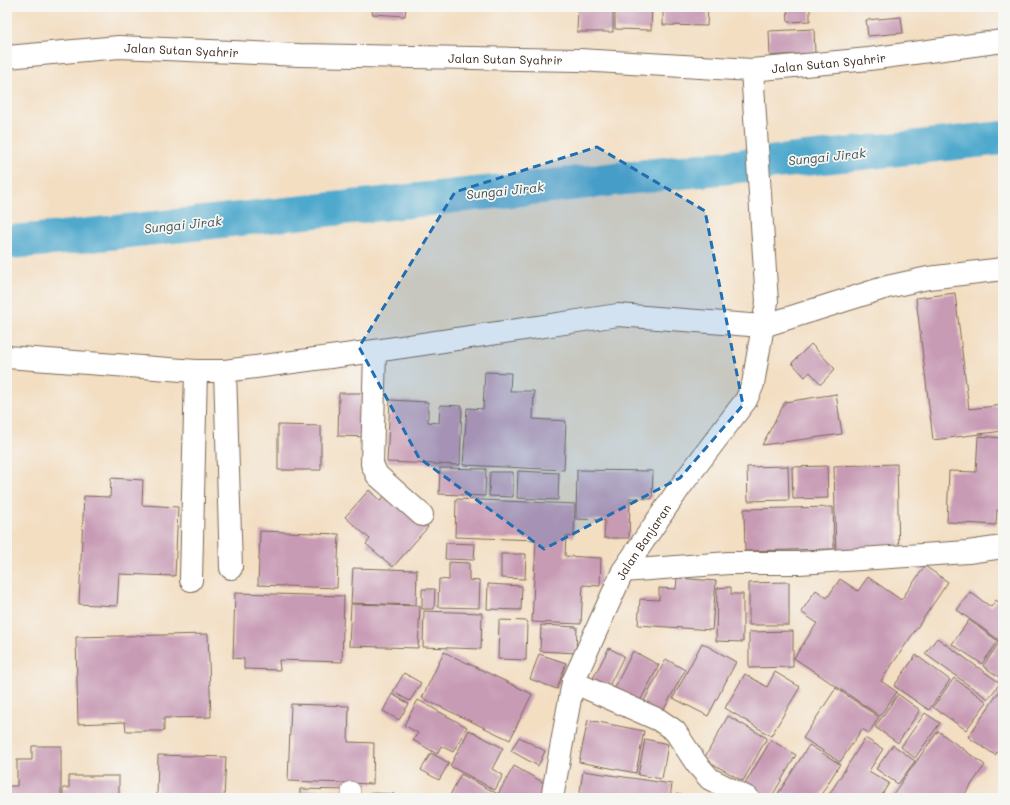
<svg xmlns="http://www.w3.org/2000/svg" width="1010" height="805" font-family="Mali,sans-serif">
<rect width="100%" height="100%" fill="#f6f6f2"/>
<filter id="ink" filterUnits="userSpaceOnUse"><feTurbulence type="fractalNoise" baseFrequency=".025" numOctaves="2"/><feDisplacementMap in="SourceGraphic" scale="8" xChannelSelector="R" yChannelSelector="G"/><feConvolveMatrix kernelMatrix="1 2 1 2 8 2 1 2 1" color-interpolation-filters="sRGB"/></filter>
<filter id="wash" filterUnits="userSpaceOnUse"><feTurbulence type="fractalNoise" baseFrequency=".012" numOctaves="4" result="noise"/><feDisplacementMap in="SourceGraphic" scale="16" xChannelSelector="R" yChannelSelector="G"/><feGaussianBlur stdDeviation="0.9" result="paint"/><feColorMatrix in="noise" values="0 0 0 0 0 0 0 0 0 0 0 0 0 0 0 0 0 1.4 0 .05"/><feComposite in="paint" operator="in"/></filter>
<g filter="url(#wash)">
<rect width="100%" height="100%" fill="#f3dec2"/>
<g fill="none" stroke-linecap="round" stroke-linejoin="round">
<!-- canal -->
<path stroke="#50a9cd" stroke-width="34" d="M7 242 52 239 1003 138"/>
</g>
<g id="blocks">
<!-- building -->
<g fill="#c89bb5">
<path d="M285 7H307V9L285 8Z"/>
<path d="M373 7H406L405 16 372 14Z"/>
<path d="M615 7H652L651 30 615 29Z"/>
<path d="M663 7H708L707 26 663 25Z"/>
<path d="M787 7H810V21L788 22Z"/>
<path d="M578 9 613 10V32H577Z"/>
<path d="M901 17 903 33 868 36 866 20Z"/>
<path d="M814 29 815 53 770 56 769 31Z"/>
<path d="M955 293 969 409 1003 405V431L933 440 916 298Z"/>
<path d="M811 344 835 369 821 384 810 372 805 377 792 363Z"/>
<path d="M485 372 511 373 510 391H534L533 419 566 421 564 470 463 465 467 408 483 409Z"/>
<path d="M339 393H369L368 437 338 436Z"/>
<path d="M836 394 842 434 762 445 785 402Z"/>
<path d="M390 400 428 402V422L439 423 440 405 462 406 460 465 387 462Z"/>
<path d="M278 425 321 426V470H278Z"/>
<path d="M978 436 1003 438V510H997L996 525 947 522 949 471 976 472Z"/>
<path d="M897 464 899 553 836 555 834 466Z"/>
<path d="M788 466 789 500 748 501 747 467Z"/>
<path d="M827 466 828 498 793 499 792 467Z"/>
<path d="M440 468 486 469 485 496 439 494Z"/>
<path d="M577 470 653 471 652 499 630 498 629 538H604L605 520 576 519Z"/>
<path d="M518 471 559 473 558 500 517 498Z"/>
<path d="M490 472H513V497L489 496Z"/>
<path d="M111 478 143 480 142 505 178 507 175 576 119 574 117 606 79 604 84 496 110 497Z"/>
<path d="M369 490 380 501 388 492 428 527 393 567 366 544 370 539 345 517Z"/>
<path d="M456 499 575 504 574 537 566 536 565 556 601 558 600 586 583 585 581 624 532 622 536 540 455 537Z"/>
<path d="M833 507 834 549 745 551 744 509Z"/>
<path d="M260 531 339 534 337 588 258 585Z"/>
<path d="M446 543 475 544 474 560 445 559Z"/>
<path d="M501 554H526L525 579 501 578Z"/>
<path d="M449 562 469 563V580L480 581 479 608 438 607 439 579 449 580Z"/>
<path d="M925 566 948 582 881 681 897 692 880 716 794 658 817 623 801 612 816 590 827 598 840 579 858 591 868 577 901 600Z"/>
<path d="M353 568 417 570 416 605 351 603Z"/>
<path d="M677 578 716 581 712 630 638 625 640 599 659 600V588L676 589Z"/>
<path d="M789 582V625H749V583Z"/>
<path d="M488 584 522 586 521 610 487 609Z"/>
<path d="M731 587V594H743V642L716 641 717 588Z"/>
<path d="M422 589H435L434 609H422Z"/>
<path d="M970 592 991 607 996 600 1003 606V643L957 610Z"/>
<path d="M235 593 344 596 342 662 279 660 280 670 244 669V659L233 658Z"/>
<path d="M351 604 420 606 418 648 349 646Z"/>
<path d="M424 611 482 613 481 649 423 647Z"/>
<path d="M499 620 527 621 526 660 498 659Z"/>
<path d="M969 620 998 641 982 664 952 644Z"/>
<path d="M541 625 577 627 576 653 540 651Z"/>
<path d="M793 631V667L749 668V632Z"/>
<path d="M208 634 211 717 164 718V731H126L125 722 78 724 76 637Z"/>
<path d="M937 638 1000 683 988 699 925 654Z"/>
<path d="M702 643 736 662 708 716 673 698Z"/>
<path d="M999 643 1003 646V680L983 666Z"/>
<path d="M609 648 624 656 607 690 591 682Z"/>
<path d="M633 651 659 665 639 703 614 689Z"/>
<path d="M444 652 532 694 510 740 422 698Z"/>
<path d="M539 654 566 663 557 689 530 679Z"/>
<path d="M916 655 950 680 929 710 894 686Z"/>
<path d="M666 659 685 670 661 715 642 705Z"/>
<path d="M775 672 800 687 771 736 725 708 745 674 767 687Z"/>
<path d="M404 673 421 683 410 701 393 692Z"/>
<path d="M954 678 987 702 966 730 933 707Z"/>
<path d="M1003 686V744L995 755 968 737Z"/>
<path d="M836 688 879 717 869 733 862 729 840 762 803 738Z"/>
<path d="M392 694 409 704 399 720 383 711Z"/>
<path d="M898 694 920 710 898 743 875 727Z"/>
<path d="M418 700 467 727 453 752 441 746 437 754 413 740 418 733 404 725Z"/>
<path d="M291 704 349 706 348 742 374 743 373 784 288 781Z"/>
<path d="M925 713 940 723 915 758 901 747Z"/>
<path d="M728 716 767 738 743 781 704 759Z"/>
<path d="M588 720 644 731 636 773 579 762Z"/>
<path d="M469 730 503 748 492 769 503 775 495 790 450 766Z"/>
<path d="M938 731 985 765 962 798H890Z"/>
<path d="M519 737 545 751 538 766 511 751Z"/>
<path d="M865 738 883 749 869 771 889 783 880 798H827Z"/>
<path d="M645 739 668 744 662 779 638 775Z"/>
<path d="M771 740 796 755 771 798H762L743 787Z"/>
<path d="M809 745 840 764 819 798H785L778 794Z"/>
<path d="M893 745 915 761 898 784 876 769Z"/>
<path d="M32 746H61V798H7V786H17V760H32Z"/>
<path d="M431 753 449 763 439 780 421 770Z"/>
<path d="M158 755 226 757 224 798H157Z"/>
<path d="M514 766 546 784 538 798H455L450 795 461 774 498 794Z"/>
<path d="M583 771 672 784 670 798H579Z"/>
<path d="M69 776H119V798H63V788H69Z"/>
<path d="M300 789 348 790V798H300Z"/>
<path d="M370 793 394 794V798H370Z"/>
<path d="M676 794 691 797V798H675Z"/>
</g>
</g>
</g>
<g filter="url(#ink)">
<use href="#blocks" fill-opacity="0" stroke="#7b6957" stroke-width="1"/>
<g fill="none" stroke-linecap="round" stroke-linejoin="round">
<!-- service casing -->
<g stroke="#7b6957" stroke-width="20">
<path id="service" d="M351 798V791"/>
</g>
<!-- minor casing -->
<g stroke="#7b6957" stroke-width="24">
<g id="minor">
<path d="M375 351 372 464 377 475 422 515"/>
<path d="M7 357 196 371H225L375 351 618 315 763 326 887 287 928 278 1003 269"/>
<path d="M225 371 231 568"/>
<path d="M623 571 729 563H799L968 552 1003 547"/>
<path d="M191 580 196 371"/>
<path d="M573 682 659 720 675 731 696 763 710 779 748 798"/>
</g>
</g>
<!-- tertiary casing -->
<g stroke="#7b6957" stroke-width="24">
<g id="tertiary">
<path id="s1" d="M552 798 573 682 623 571 680 487 746 400 753 384 767 302 752 70"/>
</g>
</g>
<!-- primary casing -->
<g stroke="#7b6957" stroke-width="24">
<g id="primary">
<path id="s2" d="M7 57 119 47 299 55 579 60 752 70 869 59 1003 41"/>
</g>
</g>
<!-- service -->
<use href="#service" stroke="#fff" stroke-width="19"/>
<!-- minor -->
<use href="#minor" stroke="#fff" stroke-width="22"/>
<!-- tertiary -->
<use href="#tertiary" stroke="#fff" stroke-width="22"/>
<!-- primary -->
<use href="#primary" stroke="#fff" stroke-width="22"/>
</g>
</g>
<!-- marked area -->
<path fill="#1f6fb2" fill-opacity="0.2" stroke="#1f6fb2" stroke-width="3" stroke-dasharray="8 5" stroke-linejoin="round" d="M597 147 705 211 743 405 680 478 544 549 419 458 359 347 455 192Z"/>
<g text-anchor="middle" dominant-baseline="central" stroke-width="3.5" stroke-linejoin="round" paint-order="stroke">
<!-- street labels -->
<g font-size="12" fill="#3b2a1e" stroke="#f6f6f2">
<text stroke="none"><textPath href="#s2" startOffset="175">Jalan Sutan Syahrir</textPath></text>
<text stroke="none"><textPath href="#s2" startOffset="499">Jalan Sutan Syahrir</textPath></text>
<text stroke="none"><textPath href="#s2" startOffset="823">Jalan Sutan Syahrir</textPath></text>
<text stroke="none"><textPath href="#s1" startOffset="275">Jalan Banjaran</textPath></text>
</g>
<!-- water labels -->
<g font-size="13" font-style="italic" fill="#42565b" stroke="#f6f6f2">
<text transform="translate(827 156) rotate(-6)">Sungai Jirak</text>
<text transform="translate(505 190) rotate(-6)">Sungai Jirak</text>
<text transform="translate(183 224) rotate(-6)">Sungai Jirak</text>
</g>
</g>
<!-- margin -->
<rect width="1010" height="805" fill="none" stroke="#f6f6f2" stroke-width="24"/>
</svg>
